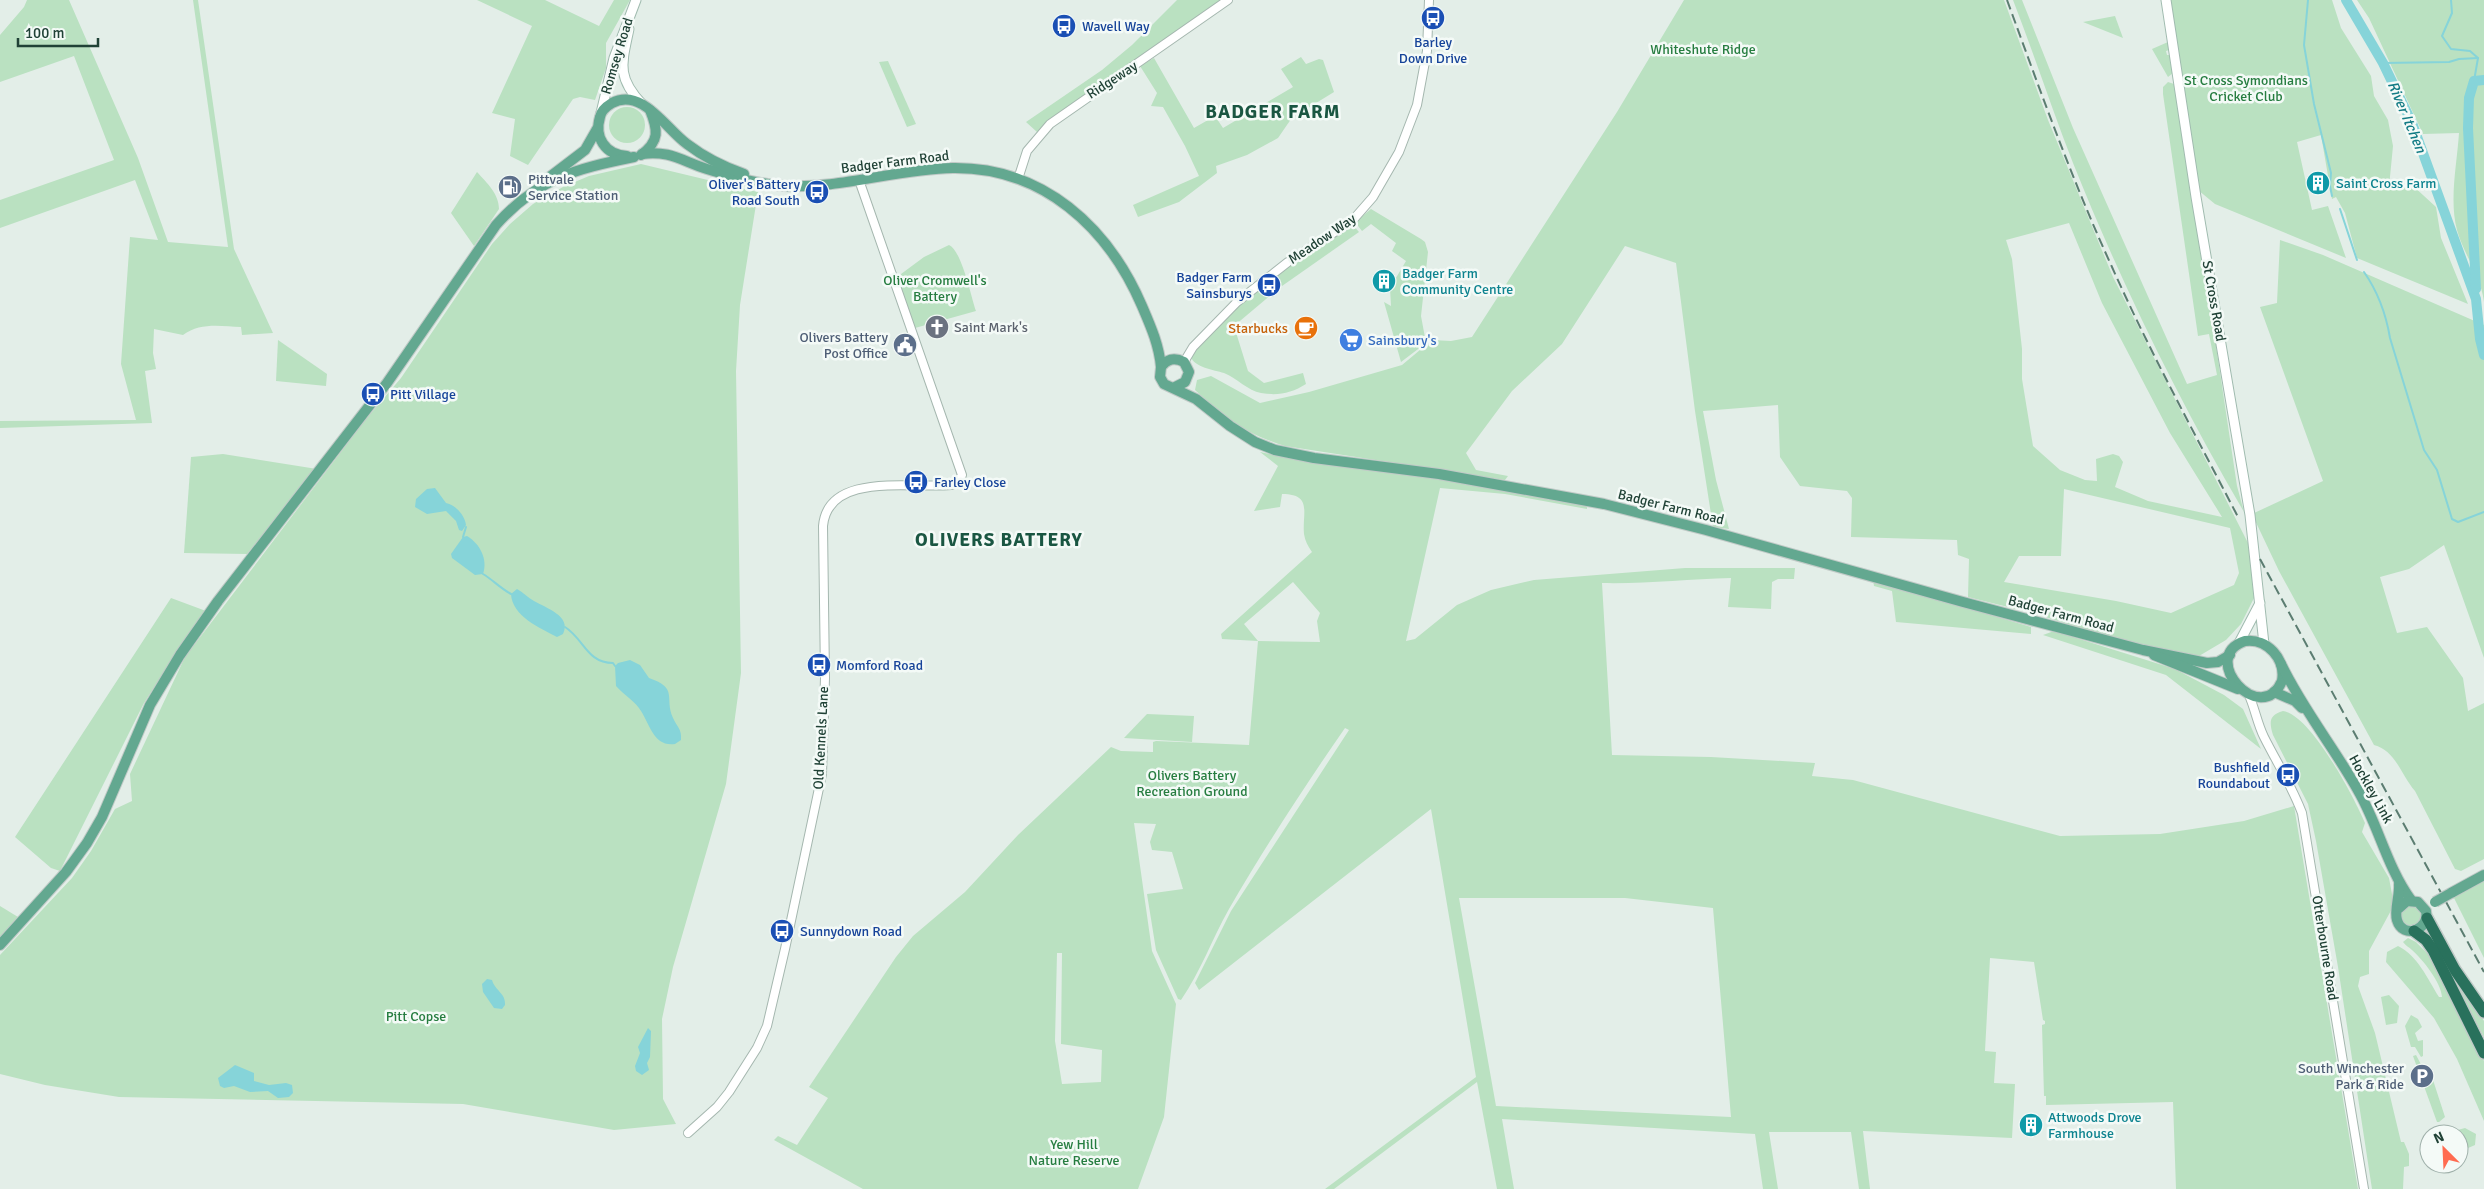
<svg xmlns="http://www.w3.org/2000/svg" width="2484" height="1189" font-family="Signika,sans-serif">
<rect width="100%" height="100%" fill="#e3eee8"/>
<!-- green -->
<g fill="#bae1c1" fill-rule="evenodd">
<path d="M27 0H69L138 158 168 242 228 247 193 0H198L234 249 273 333 242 335 241 327C221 326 200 322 183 335L154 329 153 353 156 369 145 371 152 423 0 428V421L136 420 121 364 130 237 158 240 135 180 0 228V200L114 160 74 56 0 82V35L24 7Z"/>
<path d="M477 0H545L599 26 614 0H630L606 43V68L595 100 580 97 573 99 528 165 510 156 515 119 492 113 532 26Z"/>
<path d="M1177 0H1222C1160 44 1095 84 1037 132L1026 122 1102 70 1132 45Z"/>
<path d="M1684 0H2004L2048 120 2113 277 2249 545 2254 598 2241 624 2226 640 2199 656 2134 644 2032 613 1968 597 1969 559 1958 555 1957 540 1851 537 1852 498 1847 491 1800 486 1780 457 1778 405 1703 411 1716 480 1729 529 1713 527 1695 411 1676 263 1625 246 1562 344 1512 391 1466 453 1476 470 1508 476 1505 480 1285 446C1244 433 1225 418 1195 390L1197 380 1211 376 1260 403 1309 392 1402 365 1432 340 1451 341 1472 337 1617 112ZM2069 223 2102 303 2170 433 2222 517 2148 501 2115 487 2123 462 2119 456 2113 454 2096 459 2097 481 2085 480 2060 470 2033 446 2022 379V349L2012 259 2006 240ZM2064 489 2230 528 2239 573 2234 585 2171 613 2116 601 2004 582 2019 556H2061Z"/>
<path d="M2013 0H2022L2073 128 2187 384 2217 375 2209 334 2198 336 2163 94V87L2168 82 2177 85 2237 486 2244 512C2179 401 2121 283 2073 163 2052 109 2034 54 2013 0Z"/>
<path d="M2169 0H2332L2341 28 2371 76 2374 96 2388 120 2393 146 2389 187 2411 184 2436 207 2441 238 2468 304 2357 258 2345 213 2336 197 2332 199 2321 135 2297 142 2312 210 2328 206 2346 258 2215 204 2198 190Z"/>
<path d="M2357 0H2484V302C2481 276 2464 255 2457 230 2449 200 2457 164 2459 133L2423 134 2369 18Z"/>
<path d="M2115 16 2123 38 2083 22Z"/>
<path d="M2168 42 2169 50 2166 51 2167 55H2170L2173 73 2168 77 2152 49Z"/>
<path d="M1301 57 1306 64 1319 59 1323 60 1334 92 1308 108 1298 109 1278 138 1247 155 1216 166 1217 173 1179 202 1138 217 1133 205 1199 176 1185 146 1163 107 1151 106 1157 93 1140 66 1154 58 1194 128 1215 116 1223 128 1293 87 1281 69Z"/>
<path d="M888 61 916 124 907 127 879 62Z"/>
<circle cx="627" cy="125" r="18"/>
<path d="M641 164 758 192 740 305 736 371 741 673 726 784 673 967 662 1019 663 1099 676 1124 614 1130 463 1104 119 1097 45 1085 0 1074V955L72 878 91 851 115 809 132 801 130 774 185 657 366 419 401 378 492 244 510 224 533 204 563 187 589 176Z"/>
<path d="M477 172C487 183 499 194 499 209L474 246 451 213Z"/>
<path d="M1371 209 1421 239 1425 242 1428 252 1421 316 1426 343 1401 362 1384 302 1391 306 1390 288 1406 261 1392 251 1396 243 1371 224 1362 231 1355 222Z"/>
<path d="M1352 224 1359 232 1282 286 1273 275Z"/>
<path d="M2280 240 2323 255 2484 325V658L2444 545 2409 569 2380 577 2397 633 2427 627 2463 678 2468 711 2484 703V859L2461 871 2455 869 2415 791C2401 775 2396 751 2374 745L2279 571 2252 514 2323 481 2260 307 2277 303Z"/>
<path d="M949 245C962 251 971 297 976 311L915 328 897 277 924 257Z"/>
<path d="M1270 280 1279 288 1234 326 1248 371 1264 383 1303 373 1306 384C1292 393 1278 396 1261 393 1248 391 1237 378 1224 373 1214 370 1194 367 1191 357 1208 325 1241 301 1270 280Z"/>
<path d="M278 340 327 374 326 386 276 381Z"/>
<path d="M1260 452 1300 460 1431 477 1587 506V509L1505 494 1440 488 1406 641 1415 639 1457 605 1491 590 1534 580 1685 568H1795L1794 579H1778L1772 582 1771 609 1728 607 1731 578C1688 579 1645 584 1602 583L1612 755 1711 757 1815 763 1812 776 1853 780 2060 836 2160 834 2244 821 2294 806 2358 1189H2176L2173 1102 2046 1105V1096H2044L2042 1025 2045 1024V1021L2043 1020 2034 962 1990 958 1985 1051 1996 1052 1994 1083 2015 1084 2012 1138 1863 1131 1870 1189H1859L1851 1132H1769L1778 1189H1763L1755 1134 1502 1119 1514 1189H1497L1477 1082 1334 1189H1325L1476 1077 1431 809 1199 990 1195 983 1231 911 1349 730 1345 728C1304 787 1265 847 1229 909 1212 939 1201 971 1181 1000L1178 999 1156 950 1147 894 1183 889 1172 852 1152 850 1150 842 1156 824 1134 823 1152 951 1176 1004 1164 1117 1138 1189H863L774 1140 778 1136 797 1145 828 1098 809 1087 896 957 913 936 965 892 1018 835 1111 747 1121 751 1153 752V742L1156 741 1249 745 1258 641 1222 639 1221 634 1312 552C1308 546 1305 541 1304 534 1302 513 1313 494 1282 494L1280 507 1254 511 1278 466ZM1293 582 1320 613 1317 621 1320 642 1258 641 1244 624ZM1459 898H1625L1713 908 1731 1117 1496 1106ZM1057 953H1062L1061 1044 1102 1050 1101 1082 1062 1084 1055 1041Z"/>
<path d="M223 454 317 469 247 554 184 553 191 457Z"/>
<path d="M1873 580 2031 627V634L1896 622 1892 591 1874 586Z"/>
<path d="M171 598 206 611 176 653 144 703 60 871 51 868 15 837Z"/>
<path d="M2054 631 2175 669 2224 695 2243 709 2261 749 2166 675 2043 635Z"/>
<path d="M2283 711C2311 715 2354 797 2365 823L2362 832 2389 878 2394 905 2369 951V974L2360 977 2358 986 2375 1033 2401 1142H2404L2409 1154V1166L2404 1167 2403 1189H2372L2338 967 2316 841 2308 804 2273 735C2269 722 2269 715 2283 711Z"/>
<path d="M1147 714 1194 716 1192 742 1124 738Z"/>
<path d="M2484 879V958L2453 896Z"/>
<circle cx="2412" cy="916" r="11"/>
<path d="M0 906 18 917 0 937Z"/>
<path d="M2408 938 2416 942 2431 957 2460 1009 2484 1061V1121L2457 1059 2434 1018 2386 962 2387 952 2398 946C2418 956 2427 978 2439 997H2442C2441 982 2423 960 2412 950 2409 947 2406 946 2403 942Z"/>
<path d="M2460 983 2484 1021V1037L2457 987Z"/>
<path d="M2389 995 2399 1006 2397 1023 2386 1025 2381 997Z"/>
<path d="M2411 1015 2418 1019 2422 1027 2415 1033 2418 1041 2423 1040V1056L2421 1057 2415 1047H2411L2405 1026Z"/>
<path d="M2416 1055 2425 1072 2430 1075 2433 1080 2445 1117 2439 1122H2437L2413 1056Z"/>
<path d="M2465 1128 2476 1134 2475 1145 2459 1152V1134H2443Z"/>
</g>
<!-- water -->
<g fill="#86d4d9">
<path d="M435 488 446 503C456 505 465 516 466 525L462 531 459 530 456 521 446 511 427 514 415 507 416 499 427 489Z"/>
<path d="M467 536C480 544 488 559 483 574L475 575 452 558 451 554 463 537Z"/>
<path d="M517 589C523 592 528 598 534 601 546 608 572 616 563 634L557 637C540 628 512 616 511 594Z"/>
<path d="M630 660 640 665 649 678C679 688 664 698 673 718 677 727 682 729 681 740L675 744C654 747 650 725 641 711 636 702 624 695 616 686L615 666 618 663Z"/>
<path d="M487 979 492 980C495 991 506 993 505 1005L502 1009 494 1008 483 992 482 984Z"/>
<path d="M648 1028 651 1031 650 1057 647 1063 649 1070 642 1075 636 1071 635 1066 640 1053 638 1047Z"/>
<path d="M235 1065 254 1073V1081L269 1085 286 1083 292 1085 293 1093 289 1097 278 1098 268 1091 250 1092 234 1086 224 1088 220 1086 218 1078Z"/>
</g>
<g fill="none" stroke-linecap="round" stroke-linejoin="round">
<!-- stream -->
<g stroke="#86d4d9" stroke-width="2">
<path d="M2308 0 2304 45 2314 104 2331 173 2330 186 2332 196"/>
<path d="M2451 0 2452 13 2442 36 2451 49 2470 51 2478 58 2474 81"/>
<path d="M2383 63 2449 62 2459 59 2478 58"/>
<path d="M2340 209 2357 260"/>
<path d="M2364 272C2378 292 2386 314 2390 338L2424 450 2437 470 2452 519 2458 522 2484 512"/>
<path d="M463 537 466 527"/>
<path d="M483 574C493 580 500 588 511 594"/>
<path d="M565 627C584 639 587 663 613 663L615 666"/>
</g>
<!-- river -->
<g stroke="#86d4d9" stroke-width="10">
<path d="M2346 0 2383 63 2412 123 2476 299 2480 339 2484 355"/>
<path d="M2476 289 2468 128 2469 98 2474 81 2484 80"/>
</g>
<!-- tertiary casing -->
<g stroke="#a5b7af" stroke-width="10">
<g id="tertiary">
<path d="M1018 179 1027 151 1050 124 1228 0"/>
<path d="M1184 362 1193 347 1237 302 1288 262 1352 221 1373 197 1399 152 1417 105 1427 51 1429 0"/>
<path d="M2248 693C2255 708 2257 723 2264 737 2277 763 2292 786 2302 813L2364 1189"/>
<path d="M688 1133 717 1107 729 1092 757 1048 767 1026 785 949 822 774 825 678 823 526C828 471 913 489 951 485L957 483 962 475 859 180"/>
</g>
</g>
<!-- secondary casing -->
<g stroke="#a0bbaf" stroke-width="11">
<g id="secondary">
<path d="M2166 0 2196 197 2250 515 2264 644"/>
<path d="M629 29C622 63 616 77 642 104"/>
<path d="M601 113 614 58 636 0"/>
<path d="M2239 643 2260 603"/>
</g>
</g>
<!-- primary casing -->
<g stroke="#c1cac7" stroke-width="12">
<g id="primary">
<path d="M642 154C669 150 682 161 707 169 732 177 757 184 784 186 841 189 896 169 953 168 1043 167 1108 227 1142 306 1151 327 1159 345 1161 367"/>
<path d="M641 155C660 141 658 130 650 110"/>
<path d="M627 156C605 155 594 137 600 117 601 111 607 106 612 103 642 87 666 129 687 144 704 157 724 167 744 174"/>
<path d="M543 182 585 150 597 129"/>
<path d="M1173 388 1185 382 1189 372 1184 362C1174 357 1167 359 1161 367L1160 377 1164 384 1196 399 1230 426 1255 442 1275 450 1314 458 1439 474 1604 504 1706 530 1963 602 2143 650 2207 663 2218 662 2230 655"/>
<path d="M2245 641C2267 638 2286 659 2282 681 2261 729 2197 657 2245 641Z"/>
<path d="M2154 655 2238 689"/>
<path d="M2281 664C2303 710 2336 750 2360 794 2379 828 2388 869 2411 900"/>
<path d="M2274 692 2295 701 2302 708"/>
<path d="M2451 893 2484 875"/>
<path d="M2398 909 2407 901 2418 902 2426 911C2430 930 2403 940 2397 920 2394 910 2400 895 2399 884"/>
<path d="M0 945 66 872 87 843 102 817 150 705 180 655 218 601 387 383 496 225C538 178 575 169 634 157"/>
</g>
</g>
<!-- motorway casing -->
<g stroke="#c1cac7" stroke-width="14">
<g id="motorway">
<path d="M2427 918 2455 970 2484 1012"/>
<path d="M2414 931 2426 940 2433 950 2484 1053"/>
</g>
</g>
<!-- tertiary -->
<use href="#tertiary" stroke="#fff" stroke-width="8"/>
<!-- secondary -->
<use href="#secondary" stroke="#fff" stroke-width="9"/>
<!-- primary -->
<use href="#primary" stroke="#63a890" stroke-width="10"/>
<!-- motorway -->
<use href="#motorway" stroke="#29715c" stroke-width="11"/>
<!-- rail -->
<g stroke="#5b7d71" stroke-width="2" stroke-dasharray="10 5" stroke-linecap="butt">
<path d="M2007 0C2040 90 2072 180 2112 267 2150 352 2195 434 2238 517"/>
<path d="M2260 559 2484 972"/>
</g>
<!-- primary-bridge casing -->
<g stroke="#c1cac7" stroke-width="12" stroke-linecap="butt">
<path id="primary-bridge" d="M2435 902 2451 893"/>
</g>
<!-- primary-bridge -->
<use href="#primary-bridge" stroke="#63a890" stroke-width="10"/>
</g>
<!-- icons -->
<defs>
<g id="bus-disc" transform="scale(1.25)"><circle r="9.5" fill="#1a4fb4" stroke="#f4faf7"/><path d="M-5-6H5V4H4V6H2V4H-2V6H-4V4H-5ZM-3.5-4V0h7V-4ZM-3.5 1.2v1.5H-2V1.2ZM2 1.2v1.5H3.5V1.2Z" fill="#fff"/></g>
<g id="building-disc" transform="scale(1.25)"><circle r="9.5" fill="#0f9aa8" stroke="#f4faf7"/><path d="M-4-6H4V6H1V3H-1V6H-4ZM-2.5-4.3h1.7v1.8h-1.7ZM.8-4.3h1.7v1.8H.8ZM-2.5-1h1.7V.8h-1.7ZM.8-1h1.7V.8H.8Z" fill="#fff"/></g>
<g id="fuel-disc" transform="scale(1.25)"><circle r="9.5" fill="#5c6f8a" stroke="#f4faf7"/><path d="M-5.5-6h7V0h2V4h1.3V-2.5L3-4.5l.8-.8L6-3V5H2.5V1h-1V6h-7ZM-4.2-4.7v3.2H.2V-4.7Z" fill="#fff"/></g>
<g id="church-disc" transform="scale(1.25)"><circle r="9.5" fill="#6b7280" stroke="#f4faf7"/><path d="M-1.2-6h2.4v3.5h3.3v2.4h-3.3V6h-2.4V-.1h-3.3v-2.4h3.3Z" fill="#fff"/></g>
<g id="cafe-disc" transform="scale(1.25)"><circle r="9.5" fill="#e8710a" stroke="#f4faf7"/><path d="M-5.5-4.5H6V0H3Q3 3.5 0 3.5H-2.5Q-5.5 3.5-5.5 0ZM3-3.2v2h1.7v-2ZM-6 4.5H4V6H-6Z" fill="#fff"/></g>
<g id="supermarket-disc" transform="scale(1.25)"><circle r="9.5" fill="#3f7fe0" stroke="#f4faf7"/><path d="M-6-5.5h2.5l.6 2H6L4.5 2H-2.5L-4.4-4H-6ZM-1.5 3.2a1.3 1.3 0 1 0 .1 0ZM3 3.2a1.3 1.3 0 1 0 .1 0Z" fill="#fff"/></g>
<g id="civic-disc" transform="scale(1.25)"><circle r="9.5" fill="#5c6f8a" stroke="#f4faf7"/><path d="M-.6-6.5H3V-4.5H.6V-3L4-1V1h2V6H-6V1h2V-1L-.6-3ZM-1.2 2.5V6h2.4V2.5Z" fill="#fff"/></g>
<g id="parking-disc" transform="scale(1.25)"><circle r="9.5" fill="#5c6f8a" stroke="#f4faf7"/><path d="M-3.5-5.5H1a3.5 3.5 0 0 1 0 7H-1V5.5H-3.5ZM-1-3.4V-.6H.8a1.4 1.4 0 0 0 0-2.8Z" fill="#fff"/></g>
</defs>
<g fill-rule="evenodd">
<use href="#bus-disc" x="1433" y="18"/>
<use href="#bus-disc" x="1064" y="26"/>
<use href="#building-disc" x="2318" y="183"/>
<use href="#fuel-disc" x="510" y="187"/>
<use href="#bus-disc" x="817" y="192"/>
<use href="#building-disc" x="1384" y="281"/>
<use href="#bus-disc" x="1269" y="285"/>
<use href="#church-disc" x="937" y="327"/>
<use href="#cafe-disc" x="1306" y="328"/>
<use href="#supermarket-disc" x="1351" y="340"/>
<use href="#civic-disc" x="905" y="345"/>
<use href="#bus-disc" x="373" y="394"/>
<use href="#bus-disc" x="916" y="482"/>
<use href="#bus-disc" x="819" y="665"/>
<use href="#bus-disc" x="2288" y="775"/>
<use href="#bus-disc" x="782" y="931"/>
<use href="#parking-disc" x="2422" y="1076"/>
<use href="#building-disc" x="2031" y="1125"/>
</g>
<g text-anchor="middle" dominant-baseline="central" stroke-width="5" stroke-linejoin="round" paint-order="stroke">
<!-- transit labels -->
<g font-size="14" fill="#164399" stroke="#f4faf7" text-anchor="start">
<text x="1082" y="26">Wavell Way</text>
<text x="1433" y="42" text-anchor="middle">Barley<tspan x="1433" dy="16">Down Drive</tspan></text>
<text x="800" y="184" text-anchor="end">Oliver's Battery<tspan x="800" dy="16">Road South</tspan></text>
<text x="1252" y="277" text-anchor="end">Badger Farm<tspan x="1252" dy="16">Sainsburys</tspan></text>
<text x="390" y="394">Pitt Village</text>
<text x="934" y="482">Farley Close</text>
<text x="836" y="665">Momford Road</text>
<text x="2270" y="767" text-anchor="end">Bushfield<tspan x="2270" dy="16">Roundabout</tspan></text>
<text x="800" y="931">Sunnydown Road</text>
</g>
<!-- park labels -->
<g font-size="14" fill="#267d40" stroke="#f4faf7">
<text x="1703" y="49">Whiteshute Ridge</text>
<text x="2246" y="80">St Cross Symondians<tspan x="2246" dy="16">Cricket Club</tspan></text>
<text x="935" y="280">Oliver Cromwell's<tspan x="935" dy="16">Battery</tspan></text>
<text x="1192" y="775">Olivers Battery<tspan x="1192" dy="16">Recreation Ground</tspan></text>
<text x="416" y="1016">Pitt Copse</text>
<text x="1074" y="1144">Yew Hill<tspan x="1074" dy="16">Nature Reserve</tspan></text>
</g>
<!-- street labels -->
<g font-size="14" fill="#204236" stroke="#f4faf7">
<text transform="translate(617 56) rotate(-73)">Romsey Road</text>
<text transform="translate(1112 80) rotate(-33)">Ridgeway</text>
<text transform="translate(895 162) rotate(-7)">Badger Farm Road</text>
<text transform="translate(1322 239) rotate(-34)">Meadow Way</text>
<text transform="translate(2214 301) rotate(80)">St Cross Road</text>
<text transform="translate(1671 507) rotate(14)">Badger Farm Road</text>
<text transform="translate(2061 614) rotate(15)">Badger Farm Road</text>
<text transform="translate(821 738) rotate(-87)">Old Kennels Lane</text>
<text transform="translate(2371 789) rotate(61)">Hockley Link</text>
<text transform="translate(2325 948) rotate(81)">Otterbourne Road</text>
</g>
<!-- service labels -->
<g font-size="14" fill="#4e5e75" stroke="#f4faf7" text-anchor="end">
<text x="528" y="179" text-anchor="start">Pittvale<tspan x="528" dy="16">Service Station</tspan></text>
<text x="888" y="337">Olivers Battery<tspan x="888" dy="16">Post Office</tspan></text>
<text x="2404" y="1068">South Winchester<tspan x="2404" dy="16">Park &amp; Ride</tspan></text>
</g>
<!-- culture labels -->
<g font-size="14" fill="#0d838f" stroke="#f4faf7" text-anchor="start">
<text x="2336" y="183">Saint Cross Farm</text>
<text x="1402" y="273">Badger Farm<tspan x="1402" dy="16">Community Centre</tspan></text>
<text x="2048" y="1117">Attwoods Drove<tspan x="2048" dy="16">Farmhouse</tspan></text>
</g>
<!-- worship labels -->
<g font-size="14" fill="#5b616d" stroke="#f4faf7" text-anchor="start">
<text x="954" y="327">Saint Mark's</text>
</g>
<!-- food labels -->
<g font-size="14" fill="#c56008" stroke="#f4faf7" text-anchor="end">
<text x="1288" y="328">Starbucks</text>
</g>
<!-- shop labels -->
<g font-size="14" fill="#366cbe" stroke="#f4faf7" text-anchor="start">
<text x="1368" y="340">Sainsbury's</text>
</g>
<!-- water labels -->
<g font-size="15" font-style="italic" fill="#147c85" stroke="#f4faf7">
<text transform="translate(2407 117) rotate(67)">River Itchen</text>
</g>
<!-- district labels -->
<g font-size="19" font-weight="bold" letter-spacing="1" fill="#1a5642" stroke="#f4faf7">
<text x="1273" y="112">BADGER FARM</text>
<text x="999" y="540">OLIVERS BATTERY</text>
</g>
</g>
<!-- north arrow -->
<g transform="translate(2444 1149) rotate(336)"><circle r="24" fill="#f4faf7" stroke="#9fb0aa"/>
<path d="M0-4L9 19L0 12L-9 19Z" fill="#ff6b50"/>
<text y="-8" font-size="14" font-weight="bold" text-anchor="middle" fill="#204236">N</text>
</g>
<!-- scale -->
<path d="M18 38v8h80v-8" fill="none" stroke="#204236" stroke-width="2.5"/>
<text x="25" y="38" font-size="15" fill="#204236" stroke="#f4faf7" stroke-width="4" paint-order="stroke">100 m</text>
</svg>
